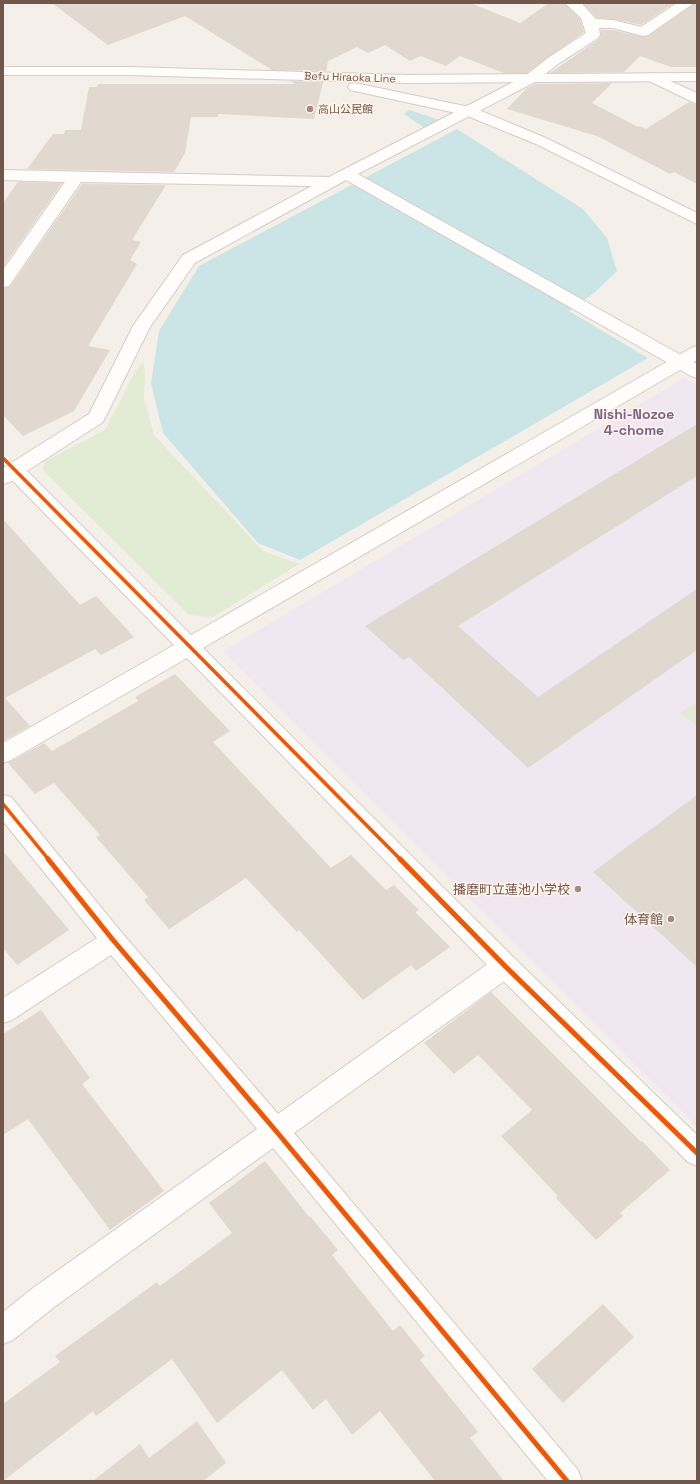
<svg xmlns="http://www.w3.org/2000/svg" width="700" height="1484" font-family="'Space Grotesk','Noto Sans JP',sans-serif">
<rect width="100%" height="100%" fill="#f5efe9"/>
<!-- education -->
<path fill="#f1e7f1" d="M684 378 697 385V1127L223 651Z"/>
<!-- green -->
<g fill="#e2ebd4">
<path d="M143 362 145 369 144 399 154 435 263 551 299 564 213 617 189 615 43 470 45 461 105 430 136 370Z"/>
<path d="M697 702V726L680 713Z"/>
</g>
<!-- water -->
<g fill="#cbe4e5">
<path d="M409 110 440 120 423 127 404 114Z"/>
<path d="M457 129 583 209 607 238 617 271 594 293 569 311 648 358 300 560 258 543 163 433 151 383 159 331 199 266Z"/>
</g>
<!-- building -->
<g fill="#e1d8d0">
<path d="M52 3H470L520 23 549 3H564L580 19 584 32 527 73H504L460 56 446 66 421 56 410 61 385 45 368 53 357 47 328 61 326 71 272 70 185 16 108 45Z"/>
<path d="M583 3H674L641 25 613 19 597 18Z"/>
<path d="M695 3H697V67H671L640 56 624 72 550 73 599 39 601 35V30H613L643 37 648 36Z"/>
<path d="M291 81 323 82 314 119 218 114V117H191L185 153 174 172 27 169 53 134H64L65 130H81L89 87H97L98 84H295Z"/>
<path d="M612 83 592 103 638 127 640 126 646 129 689 102 697 105V184L674 172 670 174 597 136 507 109 526 89 535 84Z"/>
<path d="M18 182 62 183 3 267V203Z"/>
<path d="M82 184 166 185 132 240 141 242 130 260 137 264 88 346 110 350 74 411 23 436 3 415V288L10 287Z"/>
<path d="M697 424V476L458 626 538 697 697 589V650L528 768 409 657 403 660 365 626Z"/>
<path d="M3 519 80 605 96 596 134 637 101 655 95 649 5 698 30 726 3 741Z"/>
<path d="M175 674 230 731 213 742 331 868 351 855 386 890 394 885 419 910 415 912 450 947 416 971 411 965 363 1000 299 930 297 932 246 878 169 929 144 900 148 897 96 837 100 835 54 783 35 794 8 763 44 743 52 751 138 701 135 697Z"/>
<path d="M697 795V967L593 872Z"/>
<path d="M3 851 69 930 17 965 3 948Z"/>
<path d="M491 992 641 1142 642 1141 670 1170 620 1213 623 1216 596 1240 556 1198 558 1196 501 1136 532 1110 478 1055 454 1074 424 1043Z"/>
<path d="M41 1010 90 1078 82 1084 164 1191 110 1230 28 1119 3 1135V1034Z"/>
<path d="M265 1161 309 1217 310 1216 338 1250 332 1255 393 1331 400 1325 425 1356 420 1360 478 1432 470 1438 504 1481H435L380 1411 352 1435 326 1399 313 1410 282 1370 217 1423 172 1359 96 1416 93 1411 3 1481V1404L60 1362 55 1356 157 1282 160 1286 232 1233 209 1203Z"/>
<path d="M603 1304 634 1337 563 1403 532 1369Z"/>
<path d="M197 1421 226 1463 203 1481H93L140 1444 149 1458Z"/>
</g>
<g fill="none" stroke-linecap="round" stroke-linejoin="round">
<!-- street casing -->
<g stroke="#d4ccc6" stroke-width="2">
<g id="street">
<path d="M565 3H581L596 19 613 20 641 27 677 3H694L648 35 643 36 613 28H599L600 35 598 38 558 64 535 82 358 174 697 364V378L691 376 346 180 195 263 150 327 103 422 10 482 3 484V468L89 414 133 326 183 255 312 186 81 182 9 286 3 287V270L65 182 3 180V170L329 177 525 76 548 58 586 33 581 18Z"/>
<path d="M652 73 697 93V104L647 80 645 77 647 74Z"/>
<path d="M3 795 11 797 122 933 278 1114 496 958 505 955 514 958 517 966 514 974 294 1133 578 1470 582 1481H548L273 1148 53 1308 13 1340 3 1344V1312L33 1288 257 1129 111 955 12 1020 3 1023V998L97 938 3 821Z"/>
</g>
</g>
<!-- secondary casing -->
<g stroke="#d4ccc6" stroke-width="2">
<g id="secondary">
<path d="M3 67H129L407 75 697 73V81L407 83 129 75H3Z"/>
<path d="M355 83 474 108 546 138 697 213V224L536 144 465 115 350 90 348 87 350 84Z"/>
<path d="M697 346V360L203 648 514 958 697 1135V1166L688 1162 496 974 187 658 11 760 3 763V743L174 645 8 476 5 471 8 466 15 464 22 466 191 635 691 348Z"/>
</g>
</g>
<!-- street -->
<use href="#street" fill="#fefdfc" fill-rule="evenodd"/>
<!-- secondary -->
<use href="#secondary" fill="#fefdfc" fill-rule="evenodd"/>
<!-- cycleway-far1 casing -->
<g stroke="#fef4e9" stroke-width="6">
<g id="cycleway-far1">
<path d="M3 458 401 860"/>
<path d="M3 804 49 860"/>
</g>
</g>
<!-- cycleway casing -->
<g stroke="#fef4e9" stroke-width="8">
<g id="cycleway">
<path d="M48 859 113 940 276 1131 567 1481"/>
<path d="M400 859 505 966 697 1153"/>
</g>
</g>
<!-- cycleway-far1 -->
<use href="#cycleway-far1" stroke="#e8590c" stroke-width="3.5"/>
<!-- cycleway -->
<use href="#cycleway" stroke="#e8590c" stroke-width="5"/>
</g>
<!-- markers -->
<g fill="#9f8c82" stroke="#fef4e9" stroke-width="1.5">
<circle cx="310" cy="109" r="4"/>
<circle cx="578" cy="889" r="4"/>
<circle cx="671" cy="919" r="4"/>
</g>
<g text-anchor="middle" dominant-baseline="central" stroke-width="3" stroke-linejoin="round" paint-order="stroke">
<!-- far-street labels -->
<g font-size="11" fill="#71564b" stroke="#fef4e9">
<text transform="translate(350 77) rotate(2)">Befu Hiraoka Line</text>
</g>
<!-- far-poi labels -->
<g font-size="11" fill="#71564b" stroke="#fef4e9" text-anchor="start">
<text x="318" y="109">高山公民館</text>
</g>
<!-- poi labels -->
<g font-size="13" fill="#71564b" stroke="#fef4e9" text-anchor="end">
<text x="570" y="889">播磨町立蓮池小学校</text>
<text x="663" y="919">体育館</text>
</g>
<!-- neighbourhood labels -->
<g font-size="14" font-weight="bold" fill="#7c638d" stroke="#fef4e9">
<text x="634" y="414">Nishi-Nozoe<tspan x="634" dy="16">4-chome</tspan></text>
</g>
</g>
<!-- border -->
<rect width="700" height="1484" fill="none" stroke="#71564b" stroke-width="8"/>
</svg>
